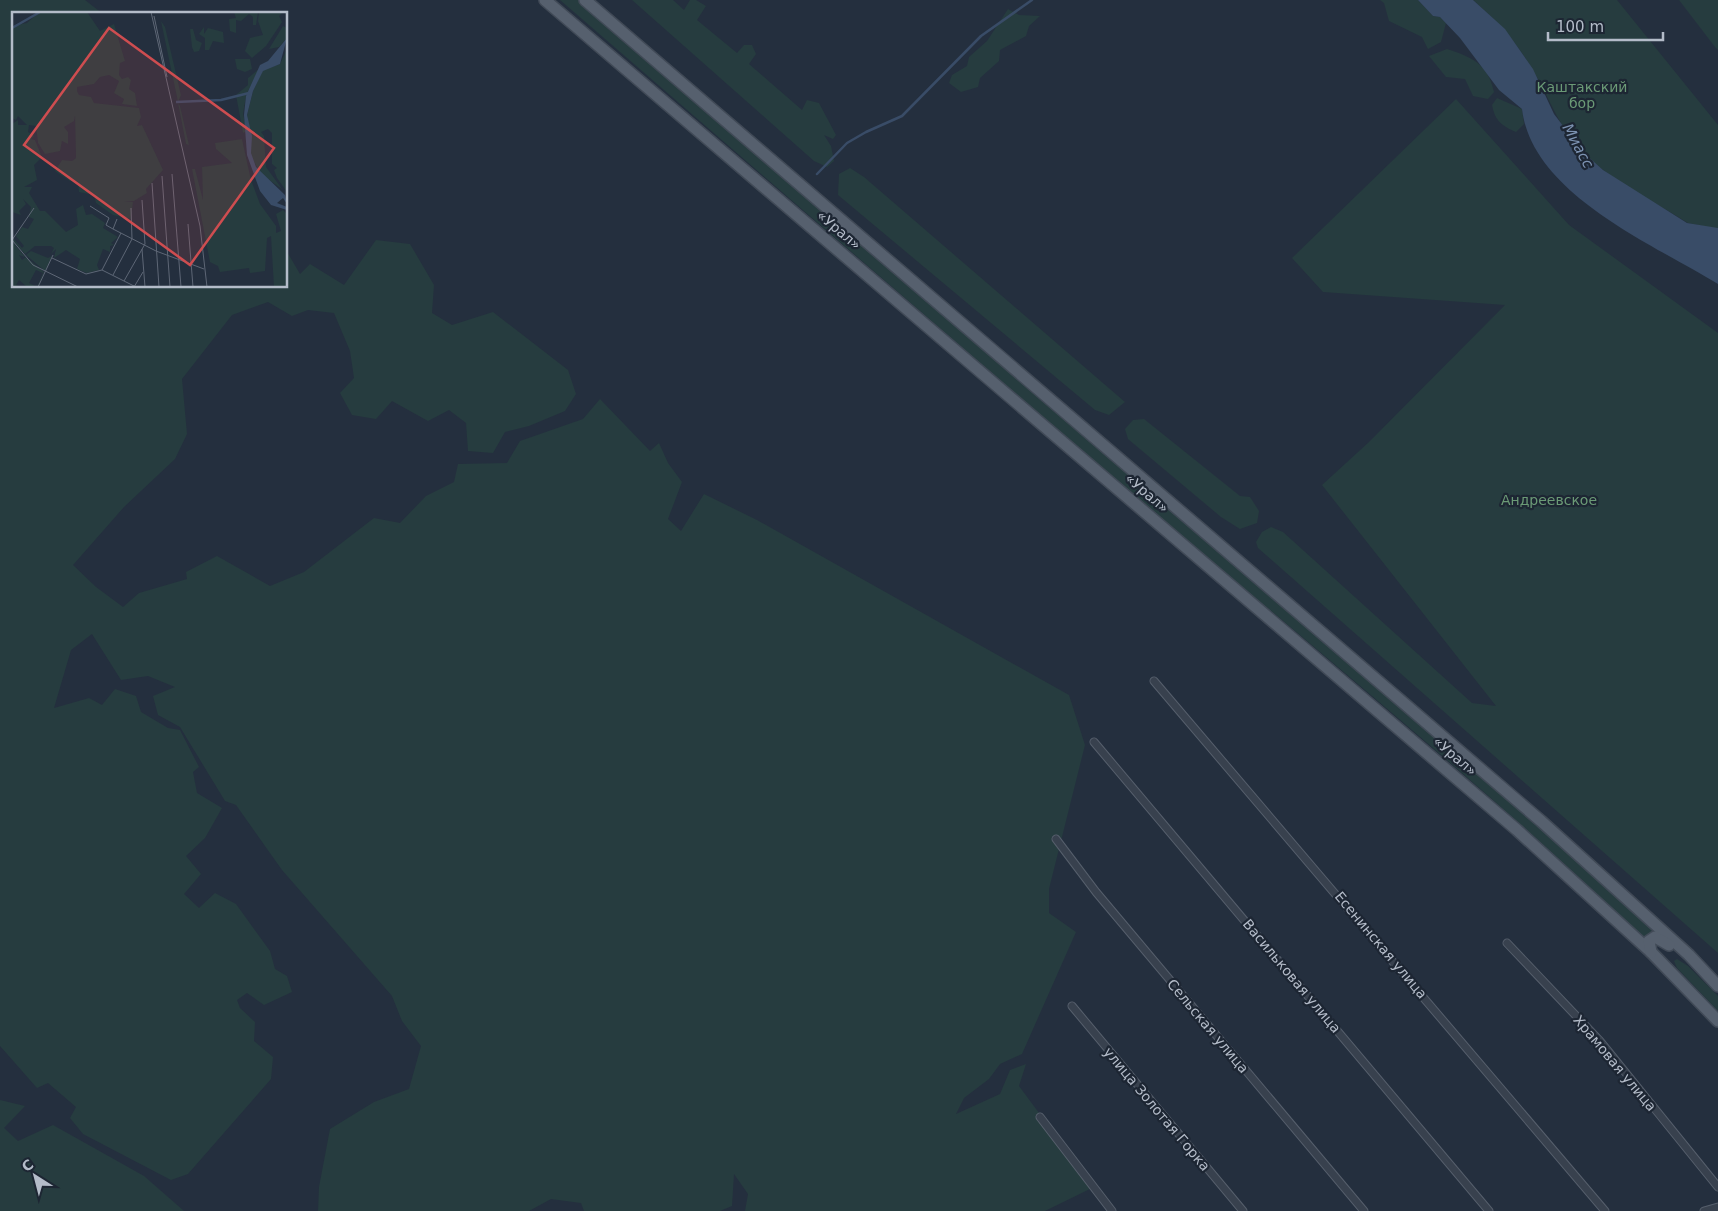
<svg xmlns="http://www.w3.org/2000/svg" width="1718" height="1211" font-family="'DejaVu Sans',sans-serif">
<rect width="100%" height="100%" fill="#242f3e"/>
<!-- green -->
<g fill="#263c3f">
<path d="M0 0H85L103 14H14V286H286V250L300 274 310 264 344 285 376 240 410 244 434 285 432 313 452 325 493 312 568 370 576 394 565 411 529 426 505 432 493 453 468 451 466 423 449 410 428 421 392 401 376 419 352 415 340 393 354 378 350 351 334 313 308 310 292 316 268 302 232 315 182 379 187 434 175 459 124 507 73 565 96 587 123 607 139 593 187 579 186 572 217 556 270 586 304 572 374 518 400 523 426 496 454 482 458 464 507 463 520 441 583 419 600 399 650 451 659 443 668 463 682 482 668 519 681 531 704 494 757 520 1069 695 1085 745 1049 889V913L1076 932 1022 1054 1000 1064 989 1079 964 1098 956 1114 1000 1094 1010 1070 1026 1064 1019 1086 1094 1187 1045 1211H745L748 1194 734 1174 732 1206 720 1211H584L581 1203 551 1199 529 1211H318L319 1187 330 1129 374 1102 409 1089 421 1046 402 1021 392 996 282 870 236 805 225 801 180 727 158 715 153 696 175 687 148 676 121 680 92 634 71 650 54 708 89 698 102 705 115 689 136 696 141 712 168 728 180 730 199 767 193 772 197 793 222 808 205 838 186 856 201 874 184 894 199 908 215 893 236 904 270 951 275 969 287 976 292 992 264 1005 247 993 237 1000 240 1008 255 1022 254 1041 273 1057 271 1079 188 1174 171 1180 83 1134 70 1118 76 1107 48 1083 37 1088 0 1046Z"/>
<path d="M560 0H579C935 309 1296 612 1649 924L1652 932 1650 936 1646 938 1638 933C1501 801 1352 680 1206 556 990 372 775 186 560 0Z"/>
<path d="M632 0H673L684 10 690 0H696L706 6 697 20 737 53 744 45H752L756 54 749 64 802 110 807 100 819 103 836 135 833 139 824 135 831 146 834 161 827 167 814 161Z"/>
<path d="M1380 0H1418L1433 16 1440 17 1446 23 1441 42 1428 49 1422 37 1389 21 1384 3Z"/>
<path d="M1473 0H1617L1718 125V234L1703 226 1688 223C1653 201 1612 182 1584 153 1558 127 1550 98 1532 69 1515 40 1498 22 1473 0Z"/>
<path d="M1679 0H1718V50L1715 47Z"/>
<path d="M1008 9 1019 15 1040 16 1029 26 1026 36 1000 50 999 61 980 78 978 87 961 92 949 83 952 75 967 66 969 57 987 41Z"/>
<path d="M1447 49C1472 57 1488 64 1494 92L1488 99 1473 96 1465 79 1446 77 1429 56Z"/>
<path d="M1497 98 1522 109 1524 124 1516 132C1502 126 1495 121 1492 105Z"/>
<path d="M1456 99 1569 225 1718 333V953L1258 548 1256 542 1262 532 1271 527 1283 532 1472 703 1496 706 1322 485 1369 442 1505 305 1323 292 1292 258Z"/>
<path d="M850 168 864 177 1125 402 1109 415 1095 410 838 195 839 174Z"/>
<path d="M1144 419 1240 496 1250 497 1259 511 1257 523 1240 529 1221 517 1128 439 1125 429 1133 420Z"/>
<path d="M1677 959 1688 966 1718 996V1011L1677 968 1674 961Z"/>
<path d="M0 1100 25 1106 4 1128 18 1141 53 1125 144 1176 184 1211H0Z"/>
</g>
<!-- water -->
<path fill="#394c67" d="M1418 0H1473L1505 29 1533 69 1554 114 1583 152 1603 170 1687 223 1718 228V284C1653 244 1532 194 1522 109L1499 90 1460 38 1440 17 1433 16Z"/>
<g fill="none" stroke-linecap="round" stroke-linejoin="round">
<!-- stream -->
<path stroke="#394c67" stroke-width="2.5" d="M817 174 847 143 866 132 902 116 981 36 1032 0"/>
<!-- minor casing -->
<g stroke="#565f6c" stroke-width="9">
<g id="minor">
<path d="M1154 681 1605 1211"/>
<path d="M1094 742 1489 1211"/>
<path d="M1056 839 1096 892 1364 1211"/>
<path d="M1507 943 1600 1041 1718 1187"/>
<path d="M1072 1006 1243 1211"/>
<path d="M1040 1117 1112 1211"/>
<path d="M1704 1211 1718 1207"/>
</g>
</g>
<!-- primary casing -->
<g stroke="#414a57" stroke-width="14">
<g id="primary">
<path d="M545 0 1517 830 1651 952 1718 1021"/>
<path d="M585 0 1541 821 1689 955 1718 986"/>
<path d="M1651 952 1649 941 1655 937 1669 945"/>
</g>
</g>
<!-- minor -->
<use href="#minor" stroke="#38414e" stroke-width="7"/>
<!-- primary -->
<use href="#primary" stroke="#56606e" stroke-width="11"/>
</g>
<g text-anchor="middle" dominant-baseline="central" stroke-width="4.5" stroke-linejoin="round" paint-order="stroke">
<!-- park labels -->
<g font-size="14" fill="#6b9a76" stroke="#1d2633">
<text x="1582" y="87">Каштакский<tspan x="1582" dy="16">бор</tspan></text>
<text x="1549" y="500">Андреевское</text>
</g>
<!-- street labels -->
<g font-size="14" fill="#b4bcc9" stroke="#1d2633">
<text transform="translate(839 230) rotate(40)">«Урал»</text>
<text transform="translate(1147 493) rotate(41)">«Урал»</text>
<text transform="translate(1455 756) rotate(41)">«Урал»</text>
<text transform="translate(1381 945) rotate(50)">Есенинская улица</text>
<text transform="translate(1292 976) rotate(50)">Васильковая улица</text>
<text transform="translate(1208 1026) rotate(50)">Сельская улица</text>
<text transform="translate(1615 1063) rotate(50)">Храмовая улица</text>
<text transform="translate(1157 1109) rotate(50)">улица Золотая Горка</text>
</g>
<!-- water labels -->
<g font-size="15" font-style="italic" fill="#7c92b1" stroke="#1d2633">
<text transform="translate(1578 146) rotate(61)">Миасс</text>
</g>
</g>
<!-- overview -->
<g transform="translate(12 12)">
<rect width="275" height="275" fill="#242f3e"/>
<path d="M27 0H75L88 19 102 12 113 49 108 51 107 63 110 67 116 65 119 68 117 77 123 81 125 94 110 92 112 87 102 81 107 69 97 63 88 65 82 72 65 75V79L67 83 79 85 82 91 127 96 129 105 125 114 130 113 151 158 134 177 135 181 122 189 112 190H121L119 207 101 203 84 191 82 183 67 180 66 170 58 169 43 159 50 148 60 149 64 146 63 104 62 109 52 115 56 120V132L50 129 48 139 33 142 26 131 24 114 17 113 16 120 22 124 19 127 23 128 30 145 22 153 25 168 12 175H20L17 181 28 199H33L54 220 66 213 64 197 71 193 74 203 80 202 93 211 91 216 106 225 99 231 102 233 98 234V240L91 237 85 253 87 258 75 261 65 257 68 247 54 238 42 246 44 237 39 242 42 236 39 234H23L13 242 1 229 2 227 10 236 12 234 4 224 10 215 16 217 22 207 17 205 19 195 11 187 14 192 7 199 9 203 0 200V112L6 108V113H15L6 104 4 108 0 106V14L15 11ZM222 0H246L244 13H241V5L237 2 229 9 224 8V21L218 19 217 7 224 6ZM247 0H271L267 4 270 10 254 34 240 46 233 39 238 26 251 23 246 9ZM149 9 153 15 169 83 166 90ZM271 14 275 16V26L267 35 257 37ZM192 15V22L196 16 211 20 212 31 201 29 197 38H193V26L187 22ZM178 17H181L184 28 190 31 187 39 182 40 180 35ZM275 37V180L265 166 262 158 265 156 260 152V121L256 117 249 120 252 124 254 155 270 177 253 165 264 187 239 145 235 103 241 79 251 58 268 52ZM223 47H238L240 57 233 60 225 57ZM247 57 234 84 231 102 235 119 231 121 224 83 236 73V66ZM166 91 168 94 177 133 174 132ZM230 127 239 168 248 192 264 214V221L269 219 264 202 271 198 275 202V275H262L259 224 255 226 253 259 238 261 237 256 208 260 206 254 198 250 180 157H183L191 188 190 155 220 151 204 137 203 131ZM0 229 13 245 7 243 10 248 14 245 32 260 26 275H15L7 268 4 273 10 275H0ZM24 258 31 261 25 275 17 271ZM19 239 36 246 40 244 33 259 14 243Z" fill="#263c3f" fill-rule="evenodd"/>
<path d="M275 26 268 52 251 59 241 79 235 103 240 124 239 141 244 155 273 183 275 192 271 186 265 191 275 195V198L259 193 248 179 235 143 232 103 234 84 248 53 256 49Z" fill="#394c67"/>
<path fill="none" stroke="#394c67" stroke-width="2.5" d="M0 16 28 0M164 90 209 88 237 81"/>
<path fill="none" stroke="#5e6776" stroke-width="1" d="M139 0 188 214 195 275M142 4 155 65M160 162 169 275M150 164 158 275M140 171 147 275M78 194 97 206 94 213 101 217M105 207 101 217 144 239 192 257M176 212 181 275M0 228 21 253 66 275M0 228 22 196M130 237 133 275M40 246 74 262 90 258 124 275M90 258 109 221M101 263 120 227 119 196M112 269 133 232 130 188M26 275 41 243M122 275 131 260"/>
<path fill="#ce4d50" fill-opacity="0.15" stroke="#ce4d50" stroke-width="2.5" d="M97 16 262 136 178 253 12 133Z"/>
<rect width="275" height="275" fill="none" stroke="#b4bcc9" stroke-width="2.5"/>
</g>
<!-- north arrow -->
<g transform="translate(35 1176) rotate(324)" stroke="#1d2633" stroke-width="4" paint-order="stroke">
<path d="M0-4L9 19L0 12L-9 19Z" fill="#b4bcc9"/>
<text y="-8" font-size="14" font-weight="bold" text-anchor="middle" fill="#b4bcc9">С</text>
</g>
<!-- scale -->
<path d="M1548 32v8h115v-8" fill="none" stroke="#b4bcc9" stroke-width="2.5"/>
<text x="1556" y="32" font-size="15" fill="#b4bcc9" stroke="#1d2633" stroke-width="4" paint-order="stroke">100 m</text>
</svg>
